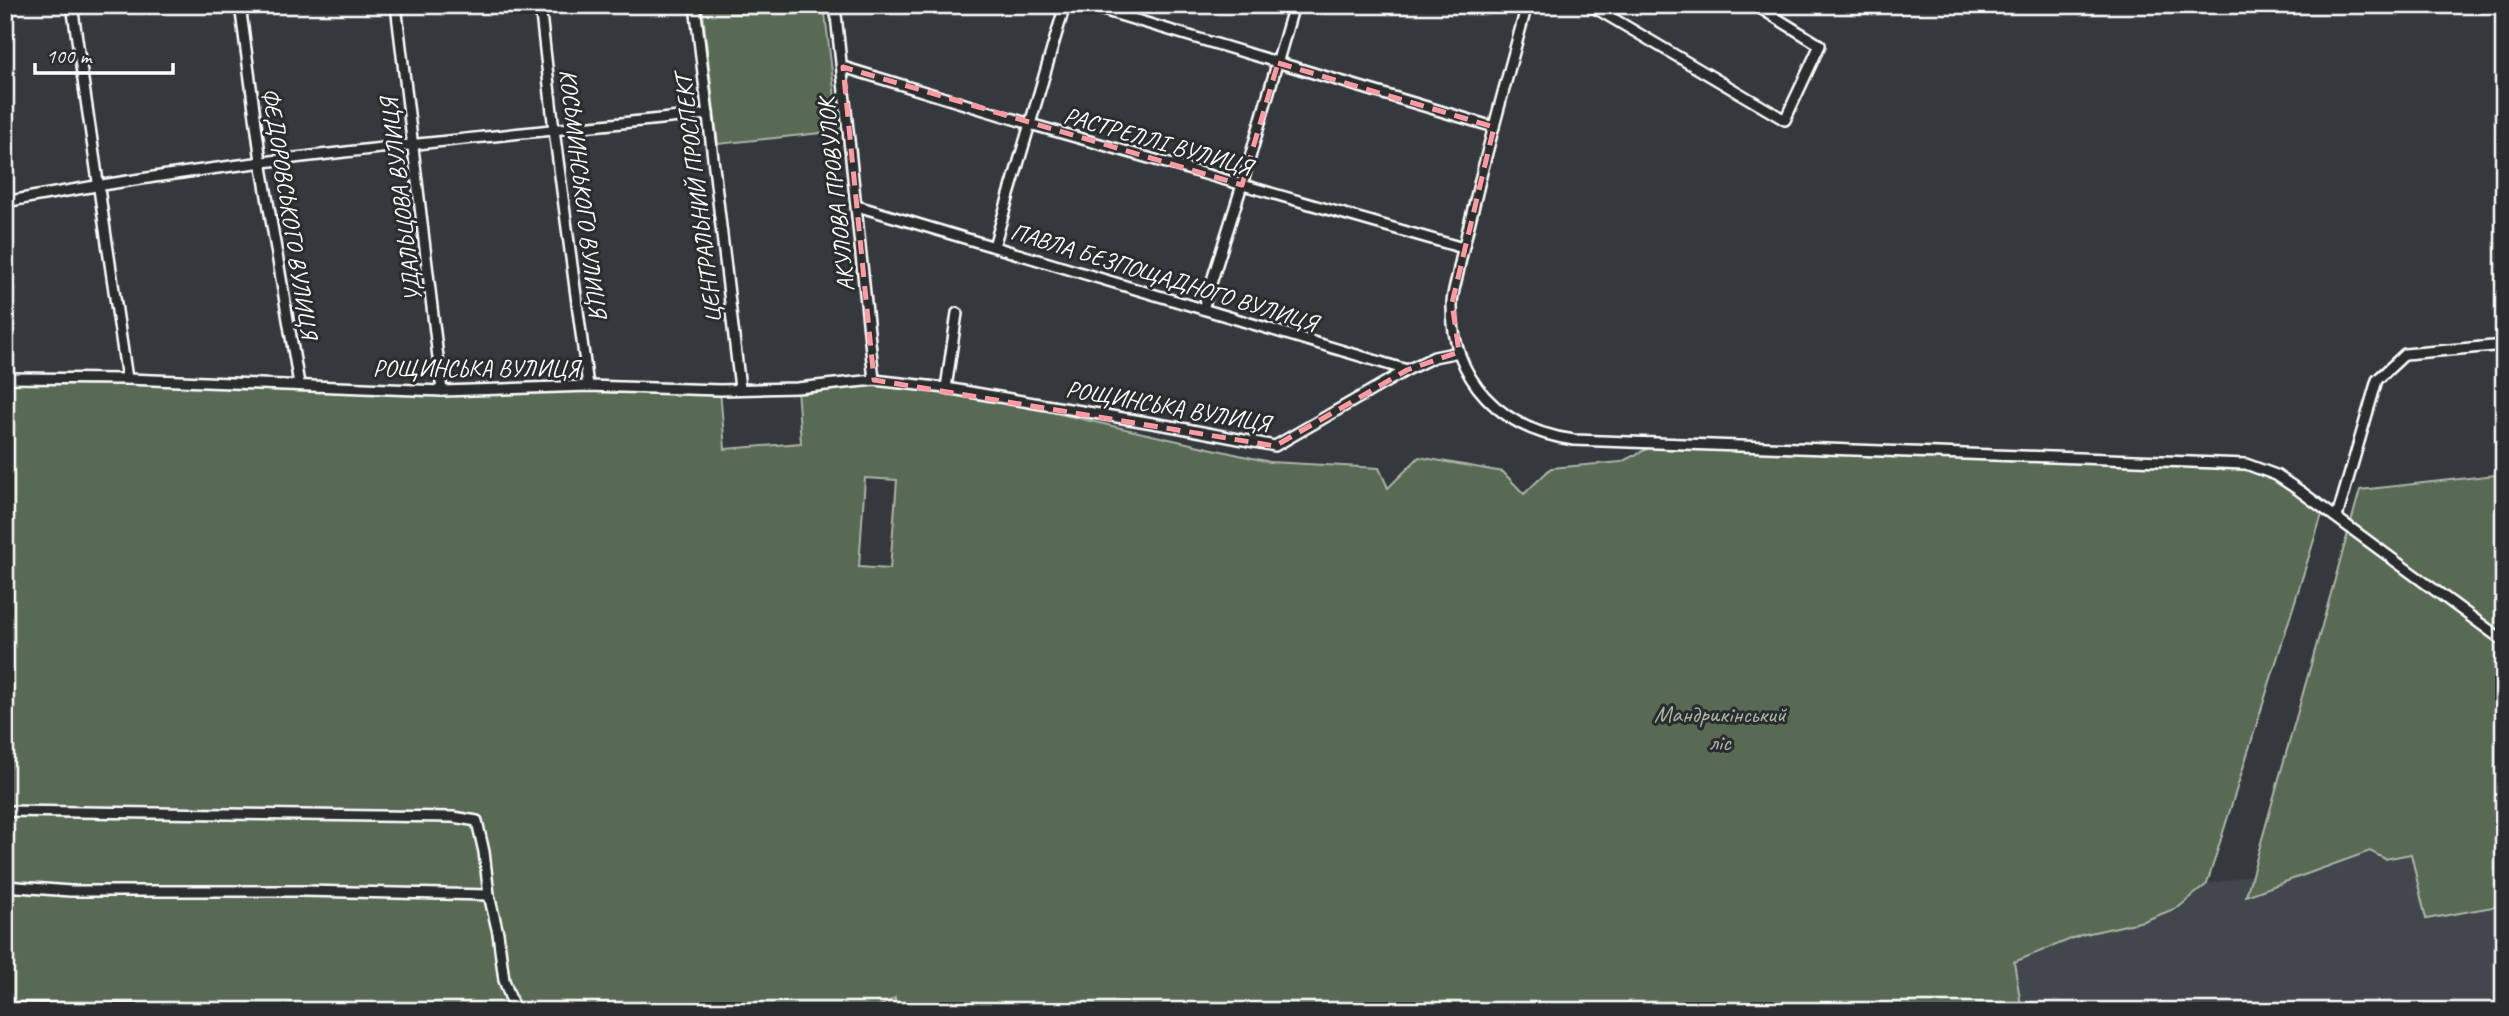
<svg xmlns="http://www.w3.org/2000/svg" width="2509" height="1016" font-family="Caveat,sans-serif">
<rect width="100%" height="100%" fill="#35383c"/>
<filter id="ink" filterUnits="userSpaceOnUse"><feTurbulence type="fractalNoise" baseFrequency=".0143" numOctaves="2"/><feDisplacementMap in="SourceGraphic" scale="14" xChannelSelector="R" yChannelSelector="G"/><feConvolveMatrix kernelMatrix="1 2 1 2 8 2 1 2 1" color-interpolation-filters="sRGB"/></filter>
<g filter="url(#ink)">
<!-- built -->
<path fill="#42464d" d="M2370 851 2385 859 2411 854 2426 919 2504 905V1011H2022L2014 962 2081 935 2144 921 2179 907 2207 884Z"/>
<!-- green -->
<g fill="#586a53" stroke="#acb4a9" stroke-width="2" fill-rule="evenodd">
<path d="M702 5H824L839 131 718 144Z"/>
<path d="M5 378 442 391 720 390 725 449 801 443 797 388 846 382 946 388 1270 462 1379 468 1388 488 1419 457 1503 472 1524 494 1551 468 1621 462 1659 443 2262 468 2324 508 2207 884 2179 907 2144 921 2081 935 2014 962 2022 1011H895V998L871 1011H5ZM865 478 897 480 890 569 859 567Z"/>
<path d="M2504 474V905L2426 919 2411 854 2385 859 2370 851 2246 896 2360 490Z"/>
</g>
<g fill="none" stroke-linecap="round" stroke-linejoin="round">
<!-- street casing -->
<g stroke="#fff" stroke-width="14">
<g id="street">
<path d="M72 5 127 379"/>
<path d="M240 5 261 161 299 384"/>
<path d="M396 5 442 391"/>
<path d="M540 5 554 130 588 386"/>
<path d="M695 5 740 388"/>
<path d="M835 5 874 380"/>
<path d="M1086 5 1494 127"/>
<path d="M1527 5C1511 63 1495 121 1480 180 1473 211 1464 242 1458 273 1456 283 1452 294 1452 304 1451 380 1501 430 1574 440L2246 464 2276 475 2300 491 2504 641"/>
<path d="M1590 5 1785 120 1820 45 1755 5"/>
<path d="M843 67 1030 124 1463 248"/>
<path d="M5 202C237 158 473 139 708 114"/>
<path d="M857 206 1407 370 1434 357 1459 352"/>
<path d="M994 246 1065 5"/>
<path d="M1203 309 1242 185 1294 5"/>
<path d="M5 356 9 378"/>
<path d="M5 378 127 379 442 391 588 386 720 390 797 388 874 380 946 388 1176 427 1275 446 1407 370"/>
<path d="M946 388 957 313"/>
<path d="M2337 517 2377 380 2405 354 2504 345"/>
<path d="M5 811 453 817 477 821 484 852 489 895 498 933 504 980 515 1011"/>
<path d="M5 886 70 891H303L489 895"/>
<path d="M5 1008 251 1011"/>
</g>
</g>
<!-- street -->
<use href="#street" stroke="#2a2d2e" stroke-width="9"/>
</g>
</g>
<!-- marked area -->
<path fill="none" stroke="#ff9aa2" stroke-width="5" stroke-dasharray="14 9" stroke-linejoin="round" d="M1278 63 1494 127 1452 303 1459 352 1407 370 1275 446 874 380 843 67 1242 185Z"/>
<g text-anchor="middle" dominant-baseline="central" stroke-width="6" stroke-linejoin="round" paint-order="stroke">
<!-- street labels -->
<g font-size="24" fill="#fff" stroke="#2a2d2e">
<text transform="translate(1158 141) rotate(16)">РАСТРЕЛЛІ ВУЛИЦЯ</text>
<text transform="translate(583 193) rotate(83)">КОСЬМИНСЬКОГО ВУЛИЦЯ</text>
<text transform="translate(836 195) rotate(-96)">АКУЛОВА ПРОВУЛОК</text>
<text transform="translate(698 199) rotate(-97)">ЦЕНТРАЛЬНИЙ ПРОСПЕКТ</text>
<text transform="translate(401 200) rotate(-97)">УДАЛЬЦОВА ВУЛИЦЯ</text>
<text transform="translate(290 213) rotate(81)">ФЕДОРОВСЬКОГО ВУЛИЦЯ</text>
<text transform="translate(1164 277) rotate(17)">ПАВЛА БЕЗПОЩАДНОГО ВУЛИЦЯ</text>
<text x="476" y="368">РОЩИНСЬКА ВУЛИЦЯ</text>
<text transform="translate(1168 406) rotate(10)">РОЩИНСЬКА ВУЛИЦЯ</text>
</g>
<!-- park labels -->
<g font-size="24" fill="#acb4a9" stroke="#2a2d2e">
<text x="1720" y="714">Мандрикінський<tspan x="1720" dy="28">ліс</tspan></text>
</g>
</g>
<!-- margin -->
<rect width="2509" height="1016" fill="none" stroke="#2a2d2e" stroke-width="28"/>
<rect x="14" y="14" width="2481" height="988" fill="none" stroke="#fff" stroke-width="2.5" filter="url(#ink)"/>
<!-- scale -->
<path d="M35 63v10h138v-10" fill="none" stroke="#ffffff" stroke-width="3.5"/>
<text x="46" y="63" font-size="21" fill="#ffffff" stroke="#2a2d2e" stroke-width="5" paint-order="stroke">100 m</text>
</svg>
